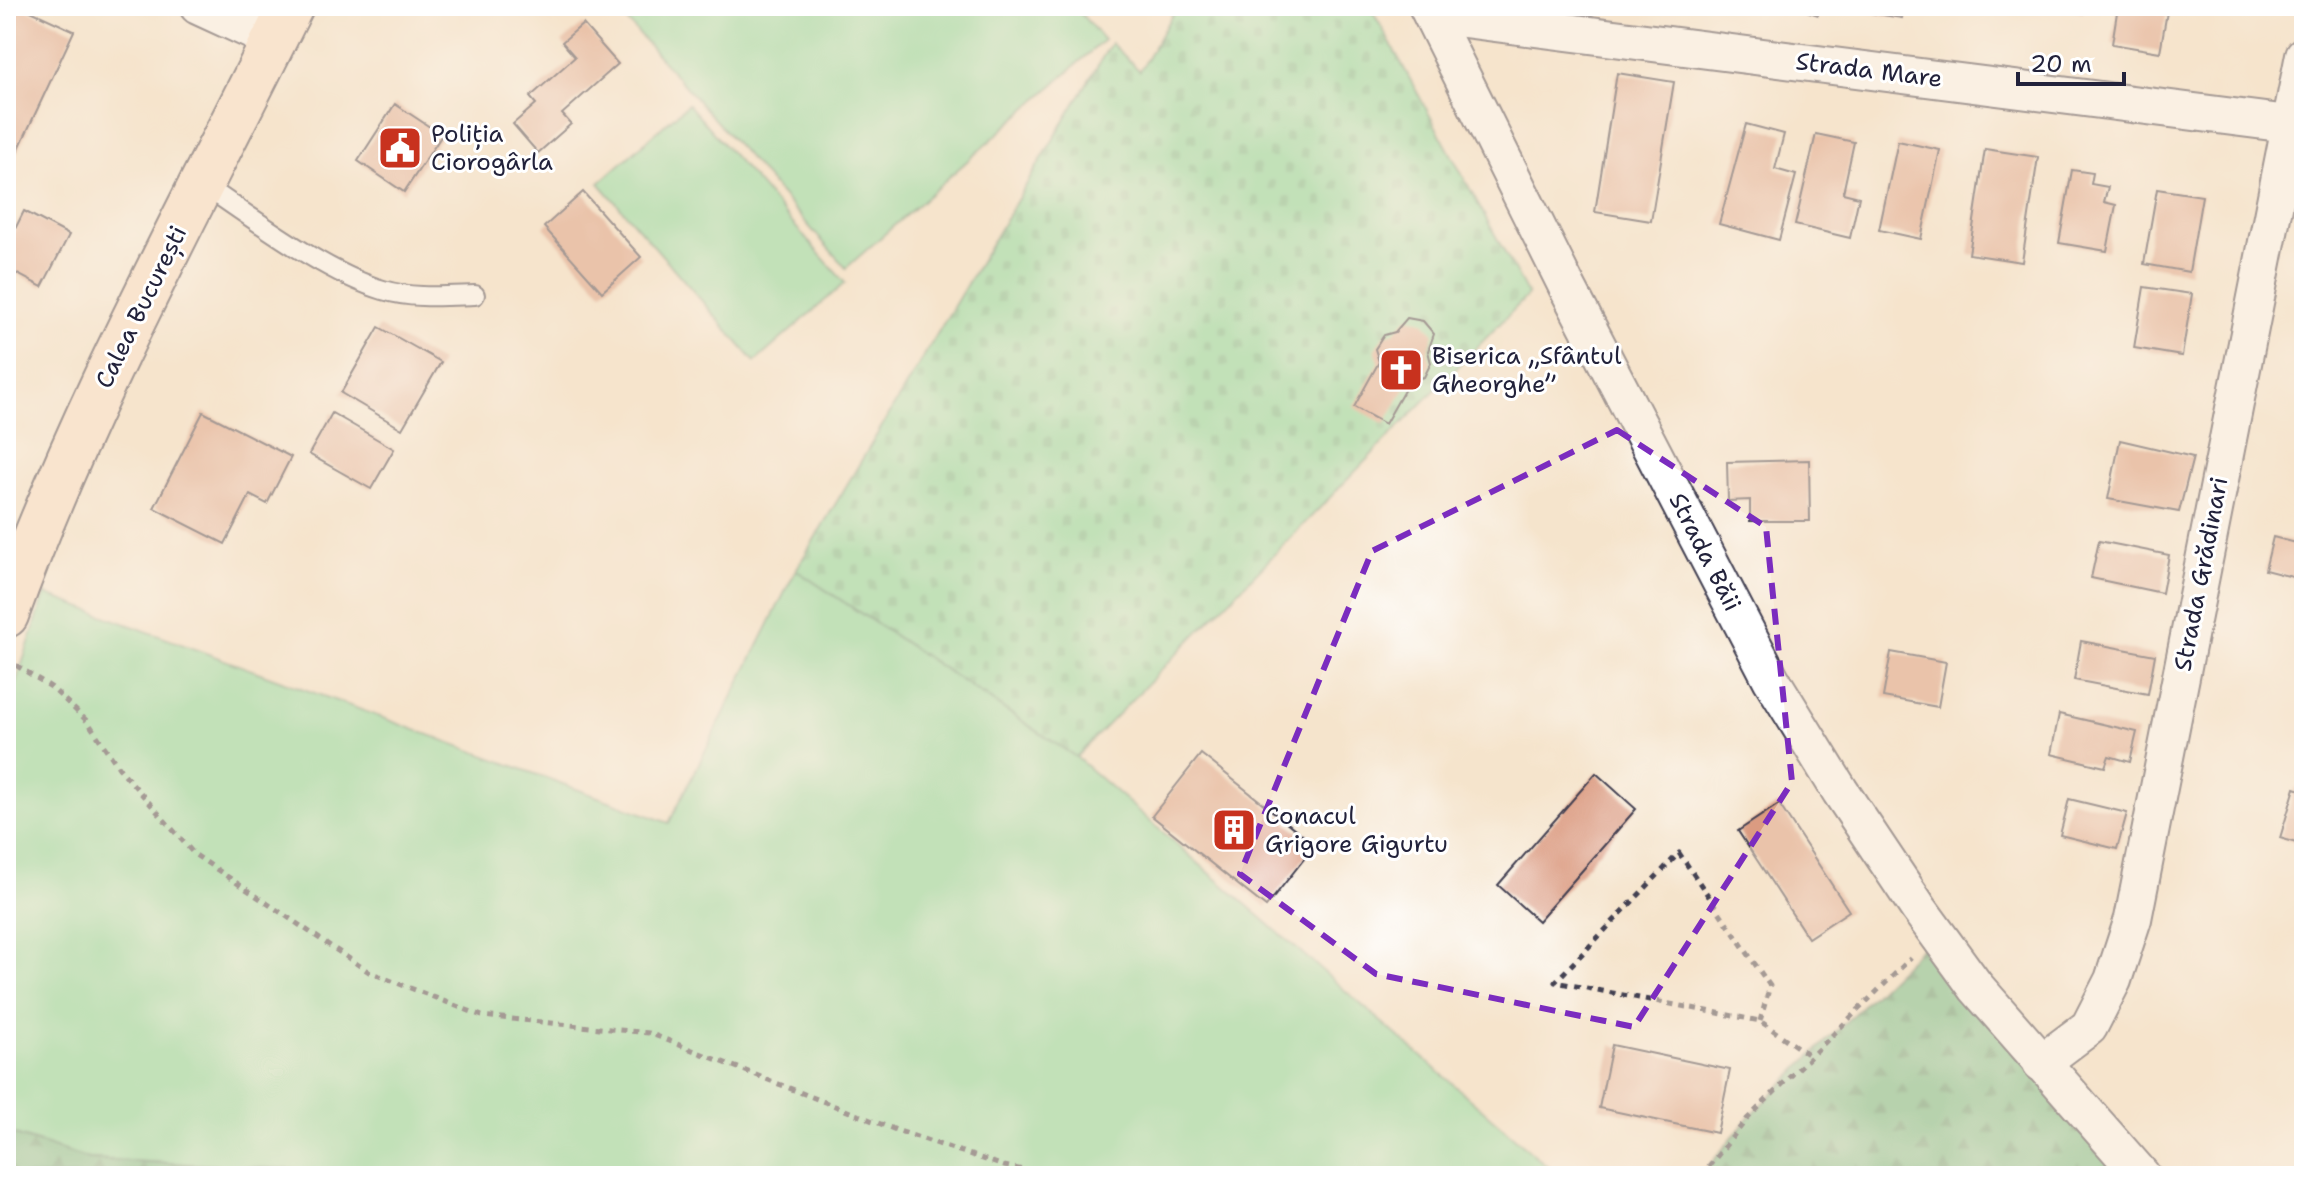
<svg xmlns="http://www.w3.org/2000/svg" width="2310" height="1182" font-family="'Shantell Sans',sans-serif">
<defs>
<pattern id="forest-firs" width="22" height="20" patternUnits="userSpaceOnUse" patternTransform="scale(2)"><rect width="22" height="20" fill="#6bbc87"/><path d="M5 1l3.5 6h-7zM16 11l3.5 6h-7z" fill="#589870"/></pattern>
<pattern id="cemetery-stones" width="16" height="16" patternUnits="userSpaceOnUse" patternTransform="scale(2)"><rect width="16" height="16" fill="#84dda1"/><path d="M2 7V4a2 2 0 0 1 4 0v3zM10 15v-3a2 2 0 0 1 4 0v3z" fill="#72bd8c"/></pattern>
</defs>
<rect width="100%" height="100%" fill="#fff"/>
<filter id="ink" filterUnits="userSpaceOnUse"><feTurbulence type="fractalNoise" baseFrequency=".0125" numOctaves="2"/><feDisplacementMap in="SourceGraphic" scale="16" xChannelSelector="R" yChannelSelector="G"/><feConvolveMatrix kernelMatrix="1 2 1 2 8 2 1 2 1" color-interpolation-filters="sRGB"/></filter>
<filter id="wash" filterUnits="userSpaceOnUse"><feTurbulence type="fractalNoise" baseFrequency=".006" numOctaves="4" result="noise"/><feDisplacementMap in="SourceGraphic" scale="32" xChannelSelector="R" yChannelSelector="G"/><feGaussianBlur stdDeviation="1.8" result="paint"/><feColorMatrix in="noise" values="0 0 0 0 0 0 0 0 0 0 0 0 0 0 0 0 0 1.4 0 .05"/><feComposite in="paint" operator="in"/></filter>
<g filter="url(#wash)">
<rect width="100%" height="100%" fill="#f5e4cc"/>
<!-- grass -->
<g fill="#84dda1" stroke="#53806e" stroke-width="2">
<path d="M614 6H1074L1104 40 846 268Z"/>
<path d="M688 104 845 283 755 362 599 183Z"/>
<path d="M796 570 1076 757 1559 1176H415L89 1159 6 1132V713L45 594 669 823Z"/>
</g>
<!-- forest -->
<g fill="url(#forest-firs)" stroke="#466f61" stroke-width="2">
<path d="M1936 933 2142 1176H1701L1747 1119Z"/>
<path d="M6 1132 89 1159 415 1176H6Z"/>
</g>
<!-- cemetery -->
<path fill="url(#cemetery-stones)" stroke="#53806e" stroke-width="2" d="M1177 6H1370L1528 295 1076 757 796 570 1111 43 1140 71Z"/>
<g id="blocks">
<!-- building -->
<g fill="#db9b81">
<path d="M6 6H20L74 31 6 176Z"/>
<path d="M1792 6H1821L1818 15Z"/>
<path d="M1865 6H1904L1902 18 1864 12Z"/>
<path d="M2057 6H2084L2083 13Z"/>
<path d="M2118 6H2168L2160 52 2112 44Z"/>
<path d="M583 24 618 64 562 114 571 124 538 153 513 124 536 104 530 97 575 57 562 42Z"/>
<path d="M1617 73 1674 82 1651 221 1595 212Z"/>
<path d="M395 104 442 135 404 192 358 161Z"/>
<path d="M1746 124 1784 134 1775 169 1796 175 1779 240 1719 224Z"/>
<path d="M1816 134 1854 142 1843 193 1859 197 1850 238 1795 225Z"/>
<path d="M1898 141 1940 150 1921 239 1879 230Z"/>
<path d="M1985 149 2038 157 2022 262 1969 254Z"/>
<path d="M2072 170 2093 173 2091 184 2108 187 2104 202 2116 205 2107 251 2059 243Z"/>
<path d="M2157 189 2202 196 2189 272 2144 264Z"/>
<path d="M583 192 641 257 602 292 544 227Z"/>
<path d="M24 211 69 235 42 287 6 268V247Z"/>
<path d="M2144 287 2192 294 2182 356 2134 348Z"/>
<path d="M1407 318 1423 321 1434 334 1428 351 1431 363 1424 377 1410 380 1385 424 1354 407 1379 362 1375 349 1384 335 1395 332Z"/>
<path d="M379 327 441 362 402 429 341 393Z"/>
<path d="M203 412 291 457 267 504 250 495 225 544 154 508Z"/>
<path d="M332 413 394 449 371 489 309 454Z"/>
<path d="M2120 440 2193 457 2179 512 2108 499Z"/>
<path d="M1809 460 1810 521H1750V500L1728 501 1727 462Z"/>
<path d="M2273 537 2304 545V580L2265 570Z"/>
<path d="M2099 541 2169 555 2162 593 2091 578Z"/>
<path d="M2081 641 2155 655 2148 694 2074 680Z"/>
<path d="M1891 652 1946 662 1938 707 1883 697Z"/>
<path d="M2059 714 2137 732 2130 762 2109 756 2105 767 2051 754Z"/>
<path d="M1201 754 1315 845 1266 907 1152 816Z"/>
<path d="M1596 773 1636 809 1538 921 1498 885Z"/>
<path d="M2295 788 2304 791V845L2280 838Z"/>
<path d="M2069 799 2127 813 2117 849 2060 835Z"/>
<path d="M1779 804 1849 911 1808 938 1738 831Z"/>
<path d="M1612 1045 1730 1070 1717 1133 1599 1108Z"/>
</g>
</g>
</g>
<g filter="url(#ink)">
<use href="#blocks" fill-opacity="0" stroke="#423f51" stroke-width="2"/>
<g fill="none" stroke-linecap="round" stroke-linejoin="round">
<!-- lane casing -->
<g stroke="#423f51" stroke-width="22">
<path id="lane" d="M202 184C253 218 325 273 383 290 412 299 445 296 475 295"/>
</g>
<!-- street casing -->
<g stroke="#423f51" stroke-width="40">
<g id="street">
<path d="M198 6 274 41"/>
<path d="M1427 6 1567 287 1771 679 1840 791 1919 909 1976 987 2142 1176"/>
<path d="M1433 15 2304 126"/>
<path d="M2041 1063 2089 1027 2113 980 2133 919 2304 55"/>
</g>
</g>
<!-- secondary casing -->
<g stroke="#423f51" stroke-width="48">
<path id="secondary" d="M6 615C82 404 192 207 291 6"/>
</g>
<!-- path -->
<g stroke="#423f51" stroke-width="5" stroke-dasharray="6 6" stroke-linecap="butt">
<path d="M6 659 51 687 88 722 119 768 194 854 369 972 482 1016 649 1033 896 1130 1004 1166 1052 1176"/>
<path d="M1760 1021 1770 986 1679 853 1555 982 1760 1021 1810 1056"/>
<path d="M1701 1176 1747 1119 1911 958"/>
<path d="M1727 1176 1751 1170 1793 1176"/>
</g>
<!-- lane -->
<use href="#lane" stroke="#fff" stroke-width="18"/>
<!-- street -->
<use href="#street" stroke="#fff" stroke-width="36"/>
<!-- secondary -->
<use href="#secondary" stroke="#fde4d0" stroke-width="44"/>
</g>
</g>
<!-- marked area -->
<path d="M0 0H2310V1182H0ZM1617 430 1766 527 1792 782 1634 1027 1376 974 1240 874 1372 551Z" fill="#f5e4cc" fill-opacity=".55" fill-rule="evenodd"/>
<path fill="none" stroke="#7b2cbf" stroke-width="6" stroke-dasharray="16 10" stroke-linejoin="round" d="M1617 430 1766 527 1792 782 1634 1027 1376 974 1240 874 1372 551Z"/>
<!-- icons -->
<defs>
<g id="civic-square" transform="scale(2.3)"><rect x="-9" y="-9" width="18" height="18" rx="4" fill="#c8321e" stroke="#fff"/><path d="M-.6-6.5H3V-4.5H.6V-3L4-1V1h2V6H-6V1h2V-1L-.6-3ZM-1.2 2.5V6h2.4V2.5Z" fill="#fff"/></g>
<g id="church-square" transform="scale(2.3)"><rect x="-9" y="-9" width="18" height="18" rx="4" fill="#c8321e" stroke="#fff"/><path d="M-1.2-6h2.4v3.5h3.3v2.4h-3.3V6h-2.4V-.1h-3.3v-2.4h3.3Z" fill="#fff"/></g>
<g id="building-square" transform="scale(2.3)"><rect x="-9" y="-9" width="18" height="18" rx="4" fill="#c8321e" stroke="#fff"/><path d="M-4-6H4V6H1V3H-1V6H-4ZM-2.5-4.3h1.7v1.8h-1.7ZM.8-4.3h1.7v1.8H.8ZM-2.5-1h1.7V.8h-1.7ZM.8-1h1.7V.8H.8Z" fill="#fff"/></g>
</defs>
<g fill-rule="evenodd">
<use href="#civic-square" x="400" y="148"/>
<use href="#church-square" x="1401" y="370"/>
<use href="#building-square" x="1234" y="830"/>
</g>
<g text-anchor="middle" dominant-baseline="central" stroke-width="6" stroke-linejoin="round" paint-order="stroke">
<!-- street labels -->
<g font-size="24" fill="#22223b" stroke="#fff">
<text transform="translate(1869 70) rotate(7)">Strada Mare</text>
<text transform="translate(141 307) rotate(-64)">Calea București</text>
<text transform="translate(1705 552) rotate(63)">Strada Băii</text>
<text transform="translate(2201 574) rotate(-79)">Strada Grădinari</text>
</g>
<!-- poi labels -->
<g font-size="24" fill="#22223b" stroke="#fff" text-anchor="start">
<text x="431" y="134">Poliția<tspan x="431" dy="28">Ciorogârla</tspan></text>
<text x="1432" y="356">Biserica „Sfântul<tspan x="1432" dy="28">Gheorghe”</tspan></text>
<text x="1265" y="816">Conacul<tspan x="1265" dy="28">Grigore Gigurtu</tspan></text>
</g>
</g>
<!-- margin -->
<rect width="2310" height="1182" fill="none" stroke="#fff" stroke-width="32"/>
<!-- scale -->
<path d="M2018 72v12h106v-12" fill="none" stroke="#22223b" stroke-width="4"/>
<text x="2030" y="72" font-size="24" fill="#22223b" stroke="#ffffff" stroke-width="6" paint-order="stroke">20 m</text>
</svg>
